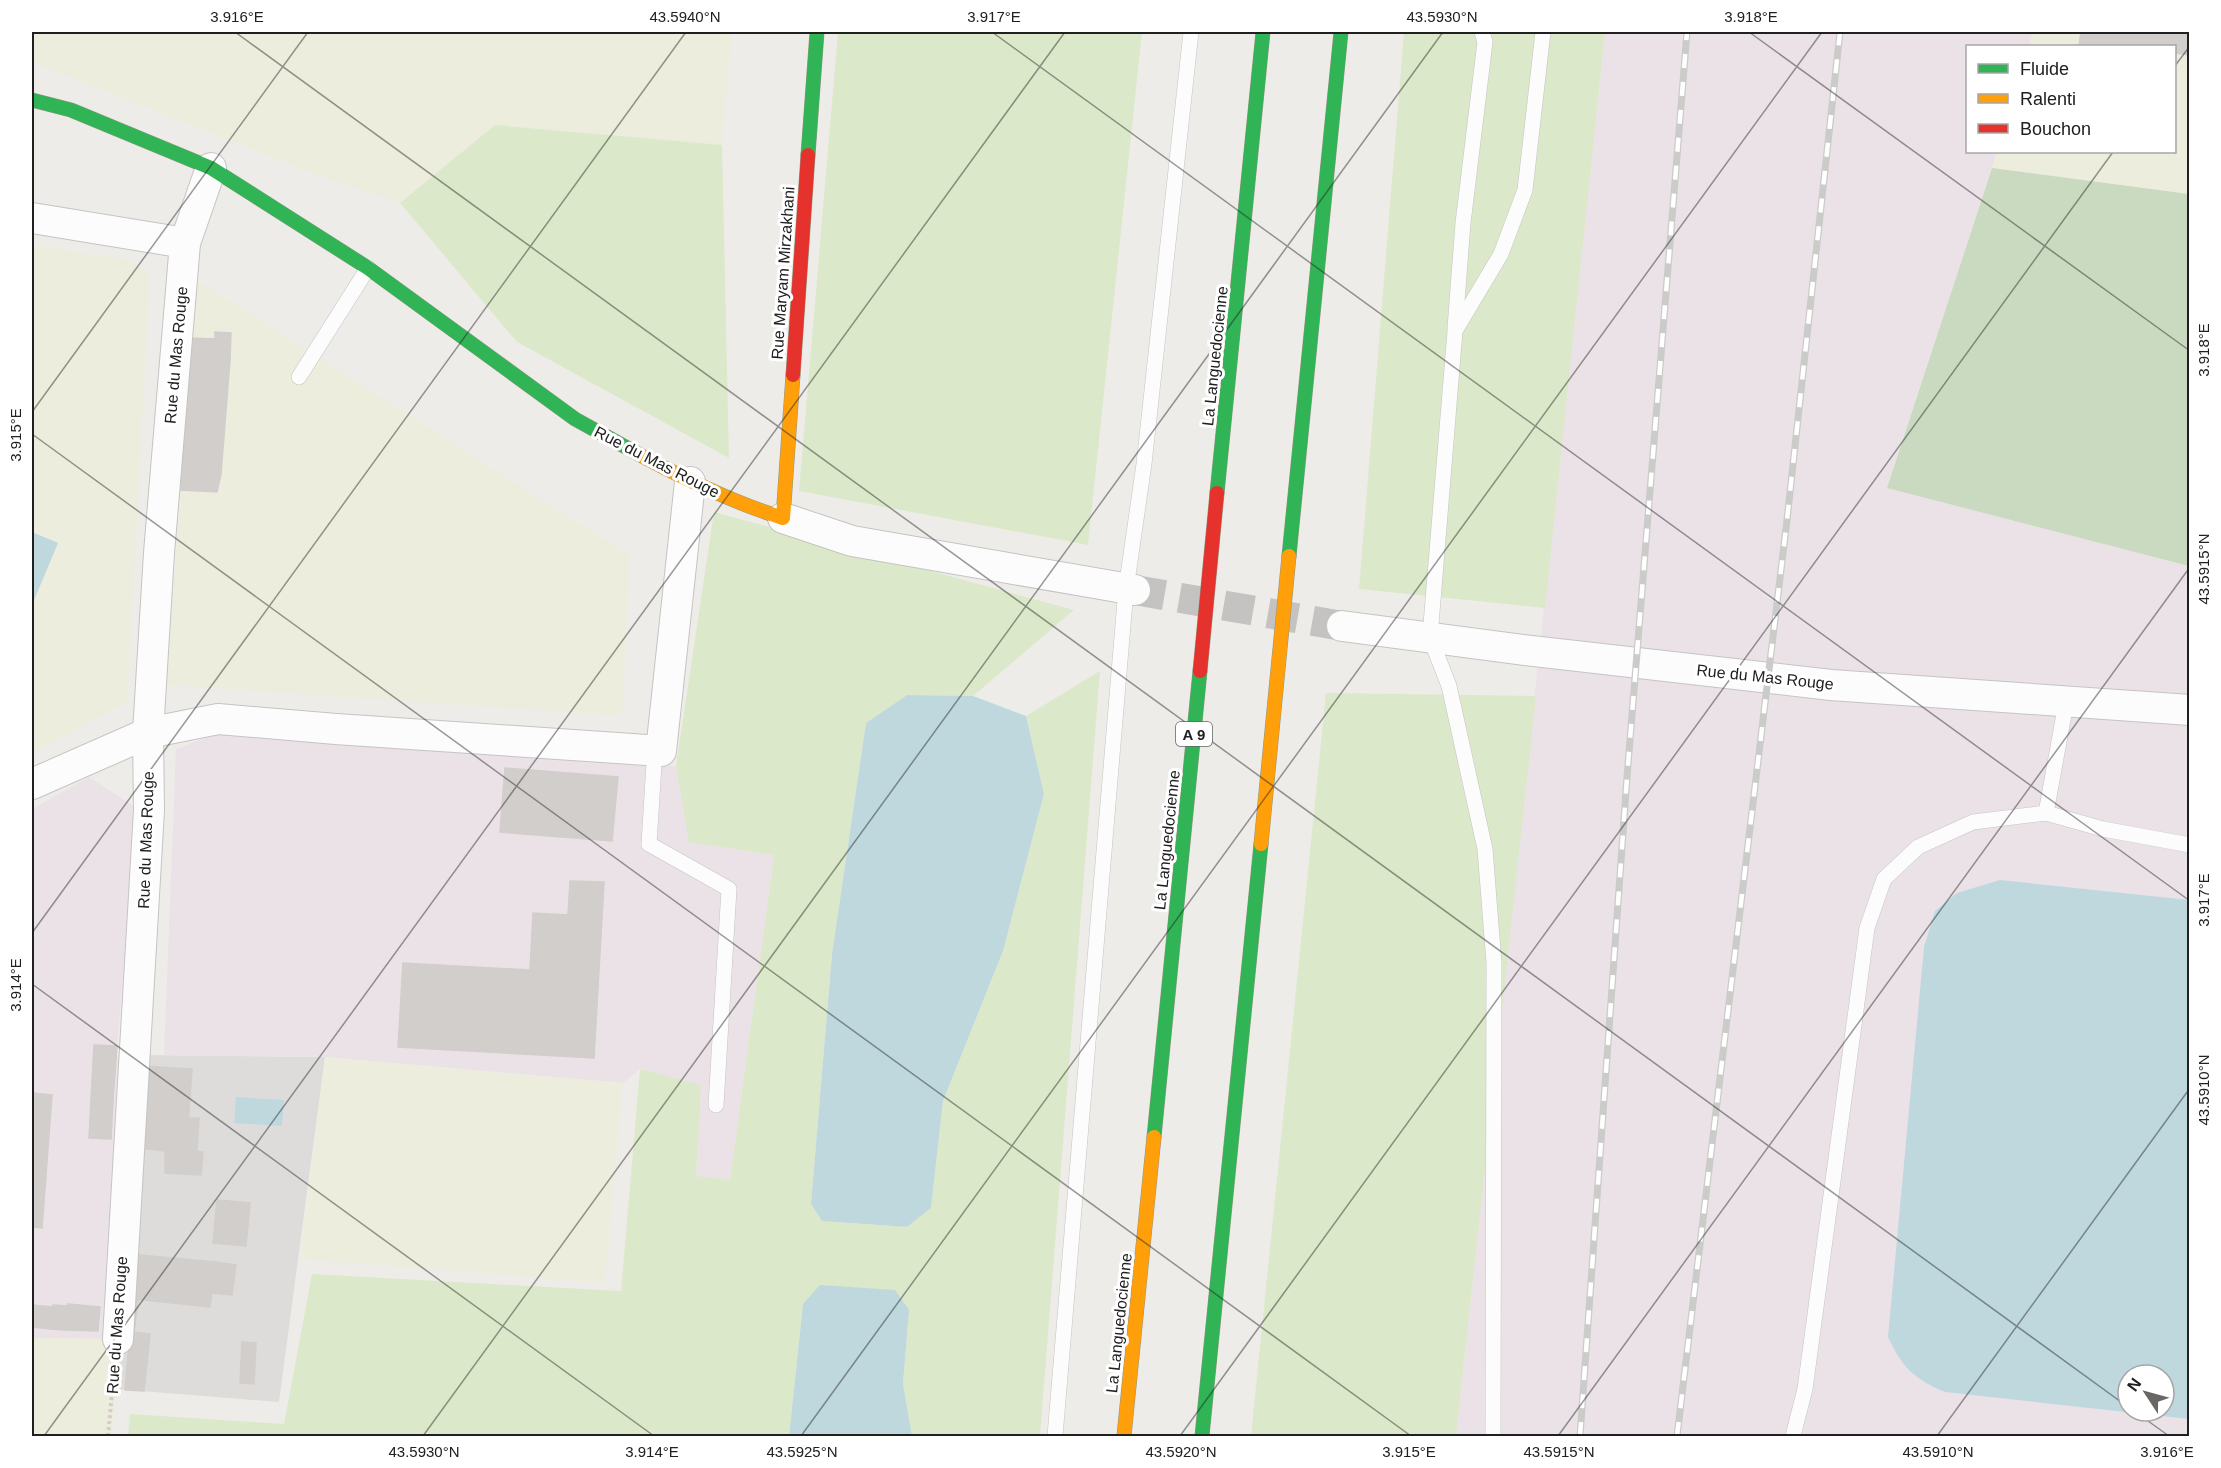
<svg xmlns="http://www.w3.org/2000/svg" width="2221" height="1468" font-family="Arial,sans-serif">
<rect width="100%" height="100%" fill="#eeece9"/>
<!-- residential -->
<path fill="#dddcda" d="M141 1055 325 1057 279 1402 116 1389Z"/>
<!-- industrial -->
<g fill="#ebe2e7" fill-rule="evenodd">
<path d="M1605 32H2033L2029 46H1968V152H1997L1887 488 2189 566V1436H1456ZM2128 1375H2164V1411H2128Z"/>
<path d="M224 731 676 766 690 842 774 854 730 1181 696 1177 700 1085 640 1069 623 1083 325 1057 164 1055 176 749Z"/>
<path d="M89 777 138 809 116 1058 141 1055 121 1339 32 1338V809Z"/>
</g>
<!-- farmland -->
<g fill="#eceddd">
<path d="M32 32H732L722 145 495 125 400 203 327 179 32 62Z"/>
<path d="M2033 32H2189V194L1992 168 1997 152H2174V46H2029Z"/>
<path d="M32 245 132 261 150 276 127 702 32 753Z"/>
<path d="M195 279 630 556 622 716 167 685Z"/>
<path d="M325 1057 623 1083 605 1283 300 1259Z"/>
<path d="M32 1338 121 1339 111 1436H32Z"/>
</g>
<!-- grass -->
<g fill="#dbe9ca">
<path d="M838 32H1142L1088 545 799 491Z"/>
<path d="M1404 32H1605L1545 608 1359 589Z"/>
<path d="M495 125 722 145 729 458 517 342 400 203Z"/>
<path d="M714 512 1074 610 973 696 907 695 866 723 832 954 811 1204 822 1221 907 1227 931 1208 943 1101 1003 951 1044 794 1026 716 1100 671 1040 1436H912L903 1384 909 1310 803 1304 789 1436H128L130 1414 284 1424 312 1274 621 1291 640 1069 701 1085 696 1176 730 1180 774 855 689 842 676 766Z"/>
<path d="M1326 693 1536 696 1456 1436H1251Z"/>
</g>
<!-- forest -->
<path fill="#cadac0" d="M1992 168 2189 194V566L1887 488Z"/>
<!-- water -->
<g fill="#bfd8de" fill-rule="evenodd">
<path d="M32 532 58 543 32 605Z"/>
<path d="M907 695 973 696 1026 716 1044 794 1003 951 943 1101 931 1208 907 1227 822 1221 811 1204 832 954 866 723Z"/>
<path d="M2000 880 2189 900V1419L1945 1392C1914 1379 1902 1367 1888 1337L1924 947 1935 911 1957 893ZM2128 1375H2164V1411H2128Z"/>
<path d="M236 1097 284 1100 282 1126 234 1123Z"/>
<path d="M820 1285 895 1290 909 1310 903 1384 912 1436H789L803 1304Z"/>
</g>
<!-- building -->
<g fill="#d1cecc" stroke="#d1cecb" stroke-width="1.5">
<path d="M2081 32H2190V55L2174 53V46H2079Z"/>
<path d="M215 332 231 333 230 360 190 357 192 338 215 339Z"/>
<path d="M190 357 230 360 221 474 217 492 181 490Z"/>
<path d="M505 768 618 777 612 841 500 832Z"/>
<path d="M570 881 604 882 594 1058 398 1047 403 963 530 970 533 913 568 915Z"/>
<path d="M94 1045 117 1046 113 1101 91 1100Z"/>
<path d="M143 1066 192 1069 186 1151 203 1152 201 1175 165 1173V1151L158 1150 159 1144H152L147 1149H137Z"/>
<path d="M32 1093 52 1095 42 1228 32 1227Z"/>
<path d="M91 1100 113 1101 111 1139 89 1138Z"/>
<path d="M188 1118H199L197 1151H186Z"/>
<path d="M152 1144H159L158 1150 147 1149Z"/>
<path d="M217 1200 250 1203 246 1246 213 1243Z"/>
<path d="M128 1254 215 1262 210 1307 126 1298Z"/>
<path d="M215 1262 236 1265 232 1295 211 1293Z"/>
<path d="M126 1298 138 1300 134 1333 123 1332Z"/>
<path d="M68 1304 100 1307 98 1331 65 1330Z"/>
<path d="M32 1305 52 1307 50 1329 32 1327Z"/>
<path d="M53 1305 68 1306 65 1330 50 1329Z"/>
<path d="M130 1332 150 1334 144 1391 125 1390Z"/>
<path d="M242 1342 256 1343 254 1384 240 1383Z"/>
</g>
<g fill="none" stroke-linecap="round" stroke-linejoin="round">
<!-- street-tunnel -->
<path stroke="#c5c3c1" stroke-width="30" stroke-dasharray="30 15" stroke-linecap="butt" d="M1135 590 1342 626"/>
<!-- lane casing -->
<g stroke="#c5c4c3" stroke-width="16">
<g id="lane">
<path d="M1455 328 1463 223 1485 42 1482 32"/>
<path d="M299 377 368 268"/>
<path d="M661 751 654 764 649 844 729 889 716 1105"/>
<path d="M2046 813 2103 829 2190 845"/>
<path d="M1055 1436 1126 589 1144 464 1191 32"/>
<path d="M1493 1436 1494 963 1485 849 1449 686 1430 637 1455 331 1501 254 1525 190 1543 32"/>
<path d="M1793 1436 1805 1389 1867 928 1884 879 1918 847 1973 822 2046 813 2066 703"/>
</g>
</g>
<!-- street casing -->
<g stroke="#c5c4c3" stroke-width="32">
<g id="street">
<path d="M32 218 185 243"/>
<path d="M783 518 852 541 1135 590"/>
<path d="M1342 626 1524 650 1831 685 2190 710"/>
<path d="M32 784 148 733 218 719 336 729 661 751 690 482"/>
<path d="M118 1339 149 810 148 733 159 553 185 243 211 168"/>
</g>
</g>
<!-- fast casing -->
<g stroke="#959782" stroke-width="15">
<g id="fast">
<path d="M32 100 71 110 211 168 368 268 575 419 631 450"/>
<path d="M808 155 817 32"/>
<path d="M1217 493 1263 32"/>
<path d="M1289 556 1341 32"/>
<path d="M1154 1137 1200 671"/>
<path d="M1202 1436 1261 844"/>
</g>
</g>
<!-- slow casing -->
<g stroke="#959782" stroke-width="15">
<g id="slow">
<path d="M631 450C681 477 729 501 783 518L793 375"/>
<path d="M1261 844 1289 556"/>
<path d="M1124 1436 1154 1137"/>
</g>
</g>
<!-- jam casing -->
<g stroke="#959782" stroke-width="15">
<g id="jam">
<path d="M793 375 808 155"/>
<path d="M1200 671 1217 493"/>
</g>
</g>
<!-- path -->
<path stroke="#d6cbc9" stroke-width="4" stroke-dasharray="3 3" stroke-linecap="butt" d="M108 1436 114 1372"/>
<!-- lane -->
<use href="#lane" stroke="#fcfcfc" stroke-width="15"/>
<!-- street -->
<use href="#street" stroke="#fcfcfc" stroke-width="30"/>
<!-- fast -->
<use href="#fast" stroke="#30b455" stroke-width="14"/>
<!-- slow -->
<use href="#slow" stroke="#ff9f0a" stroke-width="14"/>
<!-- jam -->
<use href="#jam" stroke="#e5322d" stroke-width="14"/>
<!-- rail casing -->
<g stroke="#cbcbca" stroke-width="7">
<g id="rail">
<path d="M1580 1436 1627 777 1687 32"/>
<path d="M1677 1436 1787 520 1840 32"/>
</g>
</g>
<!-- rail -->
<use href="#rail" stroke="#fff" stroke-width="4.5" stroke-dasharray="14" stroke-linecap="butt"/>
</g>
<!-- ticks -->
<path fill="none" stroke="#202020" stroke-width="1.5" stroke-opacity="0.45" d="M235 32 2128 1407M992 32 2190 901M1749 32 2190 351M2174 67 2190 46M32 412 308 32M32 434 1411 1436M32 933 686 32M32 984 654 1436M2134 1411 2169 1436M44 1436 1065 32M423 1436 1443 32M801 1436 1822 32M1180 1436 2113 152M1558 1436 2190 567M1937 1436 2190 1088"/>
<g text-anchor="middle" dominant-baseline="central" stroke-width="6" stroke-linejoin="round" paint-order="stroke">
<!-- shield labels -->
<rect fill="#fff" stroke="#636363" stroke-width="1.5" x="1176" y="722" width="36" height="24" rx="4.5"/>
<g font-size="15" font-weight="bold" fill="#202020">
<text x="1194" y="734">A 9</text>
</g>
<!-- street labels -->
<g font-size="16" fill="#202020" stroke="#fff">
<text transform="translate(783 273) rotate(-86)">Rue Maryam Mirzakhani</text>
<text transform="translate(176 355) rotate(-85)">Rue du Mas Rouge</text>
<text transform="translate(1215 356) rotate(-84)">La Languedocienne</text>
<text transform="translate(657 462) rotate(27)">Rue du Mas Rouge</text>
<text transform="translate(1765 677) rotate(6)">Rue du Mas Rouge</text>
<text transform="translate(146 840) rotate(-88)">Rue du Mas Rouge</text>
<text transform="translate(1167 840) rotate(-84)">La Languedocienne</text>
<text transform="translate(1119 1323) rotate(-84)">La Languedocienne</text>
<text transform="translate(117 1325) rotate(-86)">Rue du Mas Rouge</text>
</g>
</g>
<!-- border -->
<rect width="2221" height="1468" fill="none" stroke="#ffffff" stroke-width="66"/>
<!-- legend -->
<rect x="1966" y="45" width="210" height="108" fill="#ffffff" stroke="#a6a6a6" stroke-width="1.5"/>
<rect x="1978" y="64" width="30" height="9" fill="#30b455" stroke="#a6a6a6" stroke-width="1.5"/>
<text x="2020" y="75" font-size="18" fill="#202020">Fluide</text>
<rect x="1978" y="94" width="30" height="9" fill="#ff9f0a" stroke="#a6a6a6" stroke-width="1.5"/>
<text x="2020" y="105" font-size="18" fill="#202020">Ralenti</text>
<rect x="1978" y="124" width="30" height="9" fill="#e5322d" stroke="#a6a6a6" stroke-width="1.5"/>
<text x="2020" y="135" font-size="18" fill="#202020">Bouchon</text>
<!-- north arrow -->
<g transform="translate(2146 1393) rotate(306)"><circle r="28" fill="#ffffff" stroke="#a6a6a6" stroke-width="1.5"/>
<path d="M0-4.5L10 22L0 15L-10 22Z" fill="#686766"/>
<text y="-9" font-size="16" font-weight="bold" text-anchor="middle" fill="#202020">N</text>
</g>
<rect x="33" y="33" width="2155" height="1402" fill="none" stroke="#202020" stroke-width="2"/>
<g font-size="15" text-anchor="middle" fill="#202020">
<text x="237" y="22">3.916°E</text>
<text x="685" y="22">43.5940°N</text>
<text x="994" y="22">3.917°E</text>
<text x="1442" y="22">43.5930°N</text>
<text x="1751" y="22">3.918°E</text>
<text transform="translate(2204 350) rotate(-90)" y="5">3.918°E</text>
<text transform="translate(16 435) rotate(-90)" y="5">3.915°E</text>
<text transform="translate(2204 569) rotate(-90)" y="5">43.5915°N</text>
<text transform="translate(2204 900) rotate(-90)" y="5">3.917°E</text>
<text transform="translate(16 985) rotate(-90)" y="5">3.914°E</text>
<text transform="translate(2204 1090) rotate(-90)" y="5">43.5910°N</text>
<text x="424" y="1457">43.5930°N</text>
<text x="652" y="1457">3.914°E</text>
<text x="802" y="1457">43.5925°N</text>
<text x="1181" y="1457">43.5920°N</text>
<text x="1409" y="1457">3.915°E</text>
<text x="1559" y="1457">43.5915°N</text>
<text x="1938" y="1457">43.5910°N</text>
<text x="2167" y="1457">3.916°E</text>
</g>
</svg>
